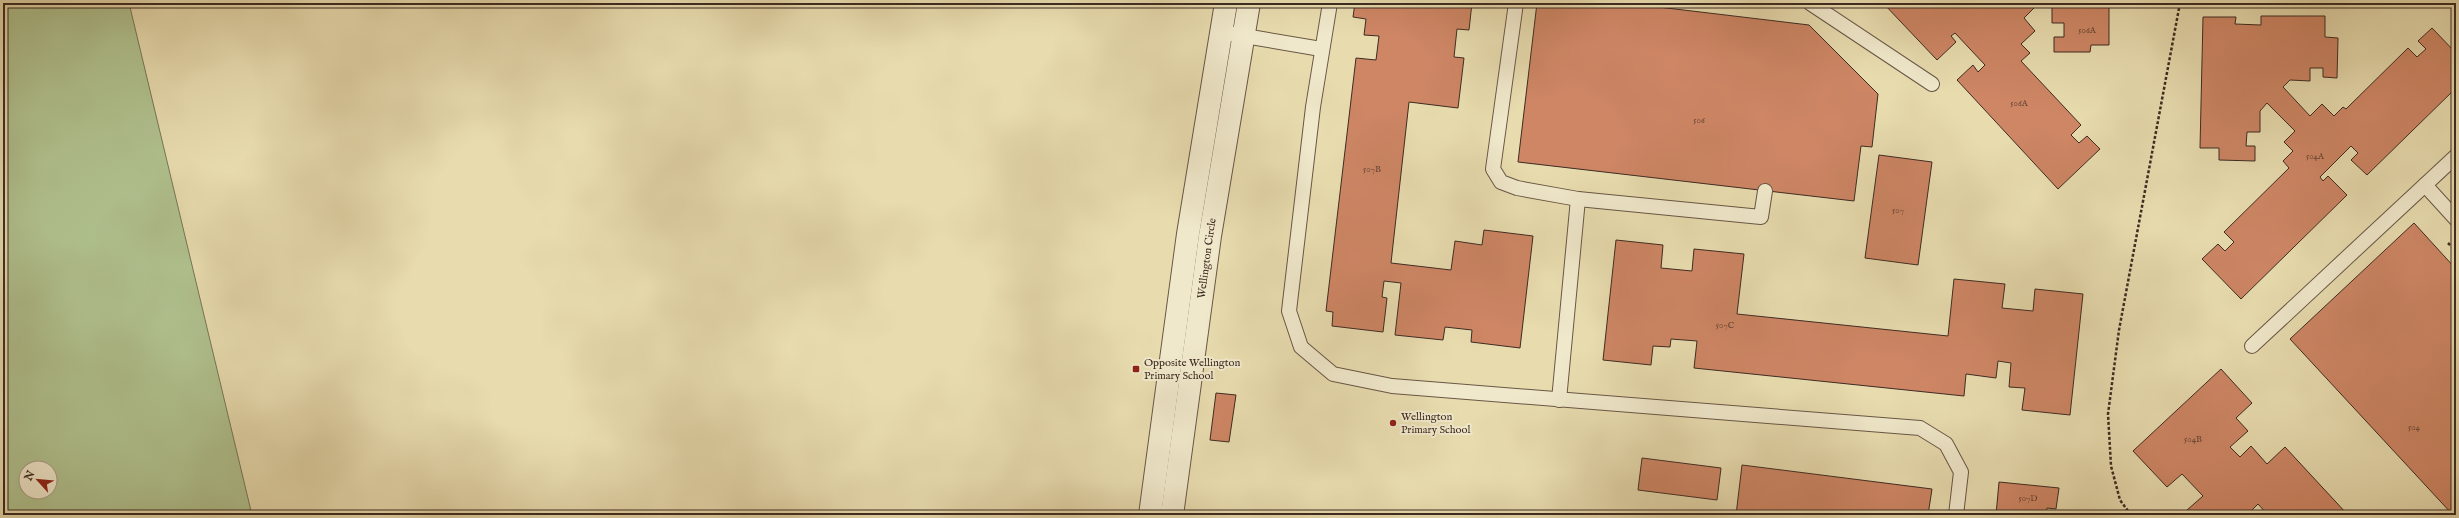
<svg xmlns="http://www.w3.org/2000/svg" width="2459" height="518" font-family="'IM FELL English',serif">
<rect width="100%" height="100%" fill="#e8dcaf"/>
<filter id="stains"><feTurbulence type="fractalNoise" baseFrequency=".005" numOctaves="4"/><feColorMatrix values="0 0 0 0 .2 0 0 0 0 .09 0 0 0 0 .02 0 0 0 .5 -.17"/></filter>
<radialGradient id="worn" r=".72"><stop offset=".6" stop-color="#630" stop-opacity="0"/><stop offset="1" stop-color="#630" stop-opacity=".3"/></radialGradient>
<!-- green -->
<path fill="#b0c28f" stroke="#767658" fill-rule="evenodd" d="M3 3H129L252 515H3ZM26 468H50V492H26Z"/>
<!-- building -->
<g fill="#ce8665" stroke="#3d2b22">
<path d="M1355 3H1472L1469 30 1457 29 1454 57 1464 58 1458 108 1409 102 1391 263 1451 270 1455 241 1482 245 1484 230 1533 236 1520 348 1471 342 1472 330 1445 327 1443 340 1395 335 1401 283 1384 281 1382 297 1387 298 1383 332 1332 326 1333 312 1326 311 1356 58 1376 60 1379 36 1364 35 1366 19 1353 17Z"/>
<path d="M1537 3H1625L1809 25 1878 94 1872 147 1861 146 1854 201 1518 162Z"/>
<path d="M1883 3H1966L1968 5 1970 3H2039L2024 18 2035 31 2021 44 2030 53 2021 61 2081 125 2071 135 2079 143 2087 136 2100 149 2058 189 1957 80 1973 65 1978 72 1985 65 1955 33 1951 36 1956 42 1937 60Z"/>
<path d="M2052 3H2109V45H2091L2090 52H2054V37H2064V23H2052Z"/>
<path d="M2261 16H2325V37L2338 38 2337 78 2323 77V68H2310V81L2290 80 2283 87 2310 116 2322 104 2334 116 2343 107 2346 109 2408 48 2417 57 2426 49 2418 41 2432 28 2456 53V88L2367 175 2351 160 2358 153 2351 146 2320 177 2323 181 2328 176 2347 195 2241 299 2202 259 2218 244 2225 251 2234 242 2224 232 2289 168 2283 161 2293 151 2284 142 2295 131 2267 103 2260 111V132H2247L2246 146H2255V161L2219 160V148H2200L2203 17H2236L2235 24 2261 25Z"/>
<path d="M1879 155 1932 162 1918 265 1865 258Z"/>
<path d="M2414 223 2456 269V515H2453L2290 339Z"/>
<path d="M1616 240 1663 245 1661 268 1692 271 1694 249 1744 254 1737 314 1948 336 1954 279 2005 284 2002 308 2033 311 2035 289 2083 294 2070 415 2022 410 2025 388 2009 387 2011 363 1998 361 1996 378 1966 374 1964 396 1694 368 1697 341 1671 339 1670 347 1653 346 1651 365 1603 360Z"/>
<path d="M2221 369 2252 403 2236 418 2248 431 2230 447 2240 457 2251 446 2267 464 2285 447 2348 515H2268L2258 504 2247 515H2192L2187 510 2203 496 2182 474 2167 487 2133 451Z"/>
<path d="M1216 393 1236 395 1229 442 1210 440Z"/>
<path d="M1642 458 1721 468 1717 500 1638 490Z"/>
<path d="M1742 465 1932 489 1928 515H1736Z"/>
<path d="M1999 482 2059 488 2056 509 2047 508 2046 515H1996Z"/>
</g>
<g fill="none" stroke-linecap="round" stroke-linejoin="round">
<!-- service casing -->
<g stroke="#685745" stroke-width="16">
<g id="service">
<path d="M1330 3 1313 107 1289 311 1301 347 1333 374 1392 386 1920 428 1946 444 1961 472 1956 515"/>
<path d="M1516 3 1493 169 1501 182 1517 188 1578 199 1761 217 1765 191"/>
<path d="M1810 3 1932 84"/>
<path d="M1221 32 1321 49"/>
<path d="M2425 185 2456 219"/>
<path d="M2252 346 2456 156"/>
<path d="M1559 400 1578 199"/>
</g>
</g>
<!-- minor casing -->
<g stroke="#685745" stroke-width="24">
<g id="minor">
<path d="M1150 515 1188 234 1226 3"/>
<path id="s1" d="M1172 515 1210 236 1249 3"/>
</g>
</g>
<!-- path -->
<g stroke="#3d2b22" stroke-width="2.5" stroke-dasharray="3 2" stroke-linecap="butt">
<path d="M2448 243 2456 251"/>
<path d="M2131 515 2120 500 2111 466 2108 414 2119 330 2180 3"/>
</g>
<!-- service -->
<use href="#service" stroke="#f0e8cb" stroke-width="14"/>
<!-- minor -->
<use href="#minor" stroke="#f0e8cb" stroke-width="22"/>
</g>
<!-- markers -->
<g fill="#8f2418" stroke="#f0e8cb" stroke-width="1.5">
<rect x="1132" y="365" width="8" height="8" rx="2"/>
<circle cx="1393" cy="423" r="4"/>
</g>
<g text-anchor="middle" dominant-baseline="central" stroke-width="4" stroke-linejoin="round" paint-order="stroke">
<!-- number labels -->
<g font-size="9" fill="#614233">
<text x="2087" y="30">506A</text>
<text x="2019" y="103">506A</text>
<text x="1699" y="120">506</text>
<text x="2315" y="156">504A</text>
<text x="1372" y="169">507B</text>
<text x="1898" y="210">507</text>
<text x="1725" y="325">507C</text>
<text x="2414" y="427">504</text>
<text x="2193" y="439">504B</text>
<text x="2028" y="498">507D</text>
</g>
<!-- street labels -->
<g font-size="11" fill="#3d2b22" stroke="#f0e8cb">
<text stroke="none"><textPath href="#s1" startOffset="259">Wellington Circle</textPath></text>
</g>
<!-- poi labels -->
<g font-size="11" fill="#3d2b22" stroke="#f0e8cb" text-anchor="start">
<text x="1144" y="363">Opposite Wellington<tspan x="1144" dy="13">Primary School</tspan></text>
<text x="1401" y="417">Wellington<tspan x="1401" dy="13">Primary School</tspan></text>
</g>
</g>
<!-- margin -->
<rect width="2459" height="518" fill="none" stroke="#e8dcaf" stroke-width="16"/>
<rect x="4" y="4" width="2451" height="510" fill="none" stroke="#3d2b22" stroke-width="2"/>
<rect x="8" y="8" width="2443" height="502" fill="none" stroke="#3d2b22"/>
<!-- north arrow -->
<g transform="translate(38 480) rotate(297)"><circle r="19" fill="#f0e8cb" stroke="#a89c87"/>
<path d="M0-3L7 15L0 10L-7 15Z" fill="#8f2418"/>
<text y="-6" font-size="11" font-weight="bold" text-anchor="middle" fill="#3d2b22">N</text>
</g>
<rect width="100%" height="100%" filter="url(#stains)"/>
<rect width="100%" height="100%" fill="url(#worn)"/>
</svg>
